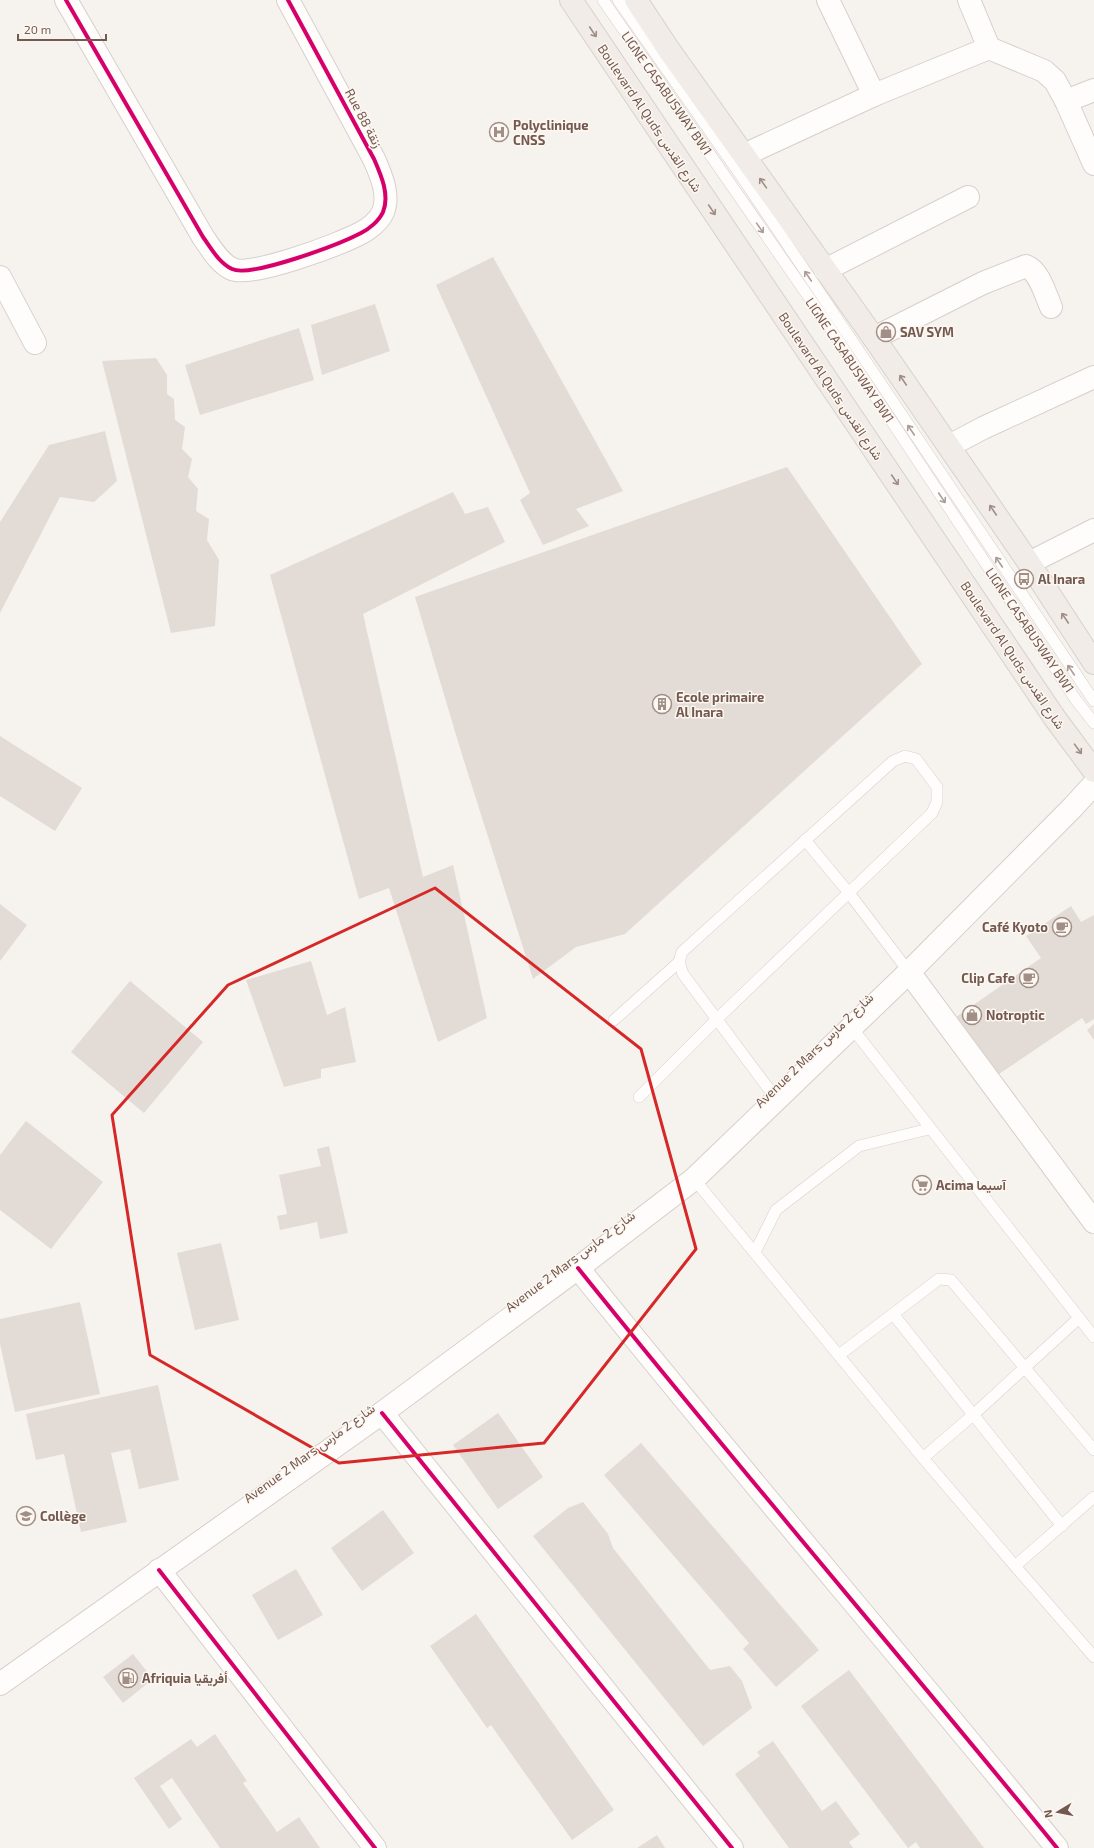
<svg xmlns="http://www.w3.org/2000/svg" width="1094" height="1848" font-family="'Exo 2',Vazirmatn,sans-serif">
<rect width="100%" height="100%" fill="#f6f3ee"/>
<!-- building -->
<g fill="#e3dbd6">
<path d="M493 257 623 491 576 509 589 526 543 545 520 500 530 493 436 285Z"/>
<path d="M375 304 390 351 322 375 311 325Z"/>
<path d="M299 328 314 380 200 415 185 365Z"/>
<path d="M156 358 167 375V394L174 399 175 420 185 427 182 449 192 459 188 477 198 489 196 511 209 519 207 540 219 560 215 626 171 633 102 361Z"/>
<path d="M105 431 117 481 94 502 60 497 0 613V522L49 445Z"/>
<path d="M787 467 922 664 625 934 576 947 533 979 459 745 415 597Z"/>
<path d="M453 492 465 514 488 507 505 542 363 614 423 877 453 865 487 1018 438 1042 389 888 359 899 270 575Z"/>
<path d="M0 736 82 788 55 831 0 796Z"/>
<path d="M0 904 27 925 0 961Z"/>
<path d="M1071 906 1081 922 1094 915V1019L1086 1024 1082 1018 996 1076 956 1017 1041 958 1026 936Z"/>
<path d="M311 961 327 1015 345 1007 356 1062 321 1069V1078L284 1087 246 980Z"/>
<path d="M130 981 203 1042 144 1113 71 1052Z"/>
<path d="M1094 1024V1040L1087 1030Z"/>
<path d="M26 1121 103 1182 51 1249 0 1210V1155Z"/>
<path d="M329 1146 348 1233 320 1239 317 1222 280 1230 277 1216 287 1214 279 1175 321 1166 317 1149Z"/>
<path d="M221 1243 239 1320 195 1330 177 1253Z"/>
<path d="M80 1302 100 1394 15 1412 0 1344V1319Z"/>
<path d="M158 1385 179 1480 139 1489 130 1449 111 1453 127 1522 81 1532 64 1454 36 1460 26 1414Z"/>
<path d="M498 1413 543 1477 498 1509 453 1445Z"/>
<path d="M641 1443 819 1650 776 1687 743 1649 749 1643 604 1475Z"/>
<path d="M583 1502 608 1534 613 1548 710 1670 730 1666 742 1681 752 1708 703 1746 533 1536 568 1508Z"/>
<path d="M383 1510 414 1553 362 1591 331 1548Z"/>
<path d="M296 1569 323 1615 278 1640 252 1595Z"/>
<path d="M476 1614 614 1810 572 1840 491 1725 487 1728 430 1646Z"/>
<path d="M133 1654 153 1679 123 1703 103 1677Z"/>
<path d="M849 1670 984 1848H920L916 1842 908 1848 801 1706Z"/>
<path d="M215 1734 247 1781 243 1783 277 1832 299 1817 320 1848H220L172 1778 160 1786 182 1819 169 1829 134 1778 191 1739 197 1747Z"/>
<path d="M773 1741 822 1811 836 1801 860 1834 849 1842 853 1848H789L735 1774 760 1756 757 1752Z"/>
<path d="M657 1835 665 1848H637Z"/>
</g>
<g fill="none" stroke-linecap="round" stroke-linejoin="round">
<!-- service casing -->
<g stroke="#d6d0cc" stroke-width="12">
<g id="service">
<path d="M603 0 824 319 1076 700 1094 723"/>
<path d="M618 0 740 174 1094 701"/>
<path d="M805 840 849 893 909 972"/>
<path d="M614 1020 679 962"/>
<path d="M852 1028 1094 1337"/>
<path d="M639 1097 717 1019 932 813 937 802V787L916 759 905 756 893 761 682 952 679 962 683 974 777 1100"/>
<path d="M694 1179 923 1458 1015 1566 1094 1497"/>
<path d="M755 1252 776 1210 859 1146 929 1129"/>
<path d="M893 1314 1062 1526"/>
<path d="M839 1355 939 1279 951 1280 1094 1450"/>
<path d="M923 1458 973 1415 1079 1318"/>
<path d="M1015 1566 1094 1657"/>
</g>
</g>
<!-- minor casing -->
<g stroke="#d6d0cc" stroke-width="24">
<g id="minor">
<path d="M66 0 203 237C211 248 219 263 232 269 251 278 340 244 361 233 369 229 379 221 383 212 390 195 381 175 374 159L288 0"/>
<path d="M828 0 874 95"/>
<path d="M969 0 989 48 1044 71 1055 81 1066 101 1094 164"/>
<path d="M1066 101 1094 90"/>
<path d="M744 155 874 95 989 48"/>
<path d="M825 270 968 197"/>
<path d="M0 277 35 343"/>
<path d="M874 338 983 283 1026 266C1040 272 1045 294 1051 307"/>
<path d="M949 446 983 428 1094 377"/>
<path d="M1029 563 1094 530"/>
<path d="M909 972 1094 1222"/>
<path d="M578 1268C735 1464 899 1654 1057 1848"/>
<path d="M382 1413 732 1848"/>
<path d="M159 1570 375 1848"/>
</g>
</g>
<!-- secondary casing -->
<g stroke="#d6ceca" stroke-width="24">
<path id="secondary" d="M0 1684 382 1413 578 1268 694 1179 909 972 1073 807 1094 784"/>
</g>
<!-- primary casing -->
<g stroke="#d8d0cc" stroke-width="24">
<g id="primary">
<path d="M571 0 1054 717 1094 771"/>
<path d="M636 0 669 50 874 338 1029 563 1094 663"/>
</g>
</g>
<!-- service -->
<use href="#service" stroke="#fefdfc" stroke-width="11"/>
<!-- minor -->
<use href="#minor" stroke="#fefdfc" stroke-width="22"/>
<!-- secondary -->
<use href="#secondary" stroke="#fefdfc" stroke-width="22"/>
<!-- primary -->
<use href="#primary" stroke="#f1ece7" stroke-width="22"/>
<!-- cycleway casing -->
<g stroke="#fdf7f1" stroke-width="6">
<g id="cycleway">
<path d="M66 0 203 237C211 248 219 263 232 269 251 278 340 244 361 233 369 229 379 221 383 212 390 195 381 175 374 159L288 0"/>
<path d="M578 1268C735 1464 899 1654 1057 1848"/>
<path d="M382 1413 732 1848"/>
<path d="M159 1570 375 1848"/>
</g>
</g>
<!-- cycleway -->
<use href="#cycleway" stroke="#d6006c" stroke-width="4"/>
</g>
<!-- one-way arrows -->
<defs><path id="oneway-shaft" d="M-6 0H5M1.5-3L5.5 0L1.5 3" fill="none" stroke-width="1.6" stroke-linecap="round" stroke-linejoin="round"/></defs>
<g stroke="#9f8c85">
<use href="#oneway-shaft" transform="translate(593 32) rotate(56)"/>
<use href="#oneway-shaft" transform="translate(763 183) rotate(-125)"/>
<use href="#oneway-shaft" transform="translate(712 210) rotate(56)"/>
<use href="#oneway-shaft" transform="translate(903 380) rotate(-124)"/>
<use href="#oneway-shaft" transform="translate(895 480) rotate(56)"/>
<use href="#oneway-shaft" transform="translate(993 510) rotate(-124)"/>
<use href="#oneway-shaft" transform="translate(1065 618) rotate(-124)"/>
<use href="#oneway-shaft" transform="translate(1078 749) rotate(54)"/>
</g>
<g stroke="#ab9b95">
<use href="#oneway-shaft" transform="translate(760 228) rotate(55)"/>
<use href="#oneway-shaft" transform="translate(808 276) rotate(-124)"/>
<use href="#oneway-shaft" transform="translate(911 430) rotate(-124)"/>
<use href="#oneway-shaft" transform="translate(942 498) rotate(56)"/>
<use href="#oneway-shaft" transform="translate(999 562) rotate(-124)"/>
<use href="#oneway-shaft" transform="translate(1071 670) rotate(-124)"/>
</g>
<!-- marked area -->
<path fill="none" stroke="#d62828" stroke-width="3" stroke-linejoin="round" d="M435 888 641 1049 696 1249 544 1443 339 1463 150 1355 112 1115 228 985Z"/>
<!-- icons -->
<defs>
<g id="hospital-ring" transform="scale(1)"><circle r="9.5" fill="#fdf7f1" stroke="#a18f87" stroke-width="1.5"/><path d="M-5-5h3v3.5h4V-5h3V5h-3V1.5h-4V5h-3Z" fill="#a18f87"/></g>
<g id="shop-ring" transform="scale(1)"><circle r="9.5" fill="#fdf7f1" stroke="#a18f87" stroke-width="1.5"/><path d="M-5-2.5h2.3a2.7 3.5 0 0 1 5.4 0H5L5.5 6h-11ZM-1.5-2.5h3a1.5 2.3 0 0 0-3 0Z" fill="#a18f87"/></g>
<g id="bus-ring" transform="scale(1)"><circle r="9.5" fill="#fdf7f1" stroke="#a18f87" stroke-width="1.5"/><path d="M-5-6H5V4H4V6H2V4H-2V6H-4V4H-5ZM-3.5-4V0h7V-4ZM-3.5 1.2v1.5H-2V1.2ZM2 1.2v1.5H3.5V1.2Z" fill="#a18f87"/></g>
<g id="building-ring" transform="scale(1)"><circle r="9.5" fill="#fdf7f1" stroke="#a18f87" stroke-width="1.5"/><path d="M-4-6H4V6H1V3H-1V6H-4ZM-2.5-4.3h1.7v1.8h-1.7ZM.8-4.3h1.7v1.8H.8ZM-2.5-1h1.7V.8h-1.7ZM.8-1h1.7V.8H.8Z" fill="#a18f87"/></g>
<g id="cafe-ring" transform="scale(1)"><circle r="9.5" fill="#fdf7f1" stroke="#a18f87" stroke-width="1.5"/><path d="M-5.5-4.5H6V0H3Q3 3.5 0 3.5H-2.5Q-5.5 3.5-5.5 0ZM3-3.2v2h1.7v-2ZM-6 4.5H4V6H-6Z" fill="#a18f87"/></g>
<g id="supermarket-ring" transform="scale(1)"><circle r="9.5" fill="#fdf7f1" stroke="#a18f87" stroke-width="1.5"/><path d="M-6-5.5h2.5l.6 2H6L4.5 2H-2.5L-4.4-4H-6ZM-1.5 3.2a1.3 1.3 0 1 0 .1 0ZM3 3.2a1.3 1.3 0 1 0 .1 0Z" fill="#a18f87"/></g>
<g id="school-ring" transform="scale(1)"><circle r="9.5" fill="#fdf7f1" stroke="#a18f87" stroke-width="1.5"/><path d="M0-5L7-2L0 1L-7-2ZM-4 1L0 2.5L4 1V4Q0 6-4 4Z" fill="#a18f87"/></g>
<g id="fuel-ring" transform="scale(1)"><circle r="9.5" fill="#fdf7f1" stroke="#a18f87" stroke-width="1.5"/><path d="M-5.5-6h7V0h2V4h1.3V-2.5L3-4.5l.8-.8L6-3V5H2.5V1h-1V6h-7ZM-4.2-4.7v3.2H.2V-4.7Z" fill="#a18f87"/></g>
</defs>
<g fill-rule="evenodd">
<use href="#hospital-ring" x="499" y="132"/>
<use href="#shop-ring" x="886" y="332"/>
<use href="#bus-ring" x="1024" y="579"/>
<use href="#building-ring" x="662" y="704"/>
<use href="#cafe-ring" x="1062" y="927"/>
<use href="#cafe-ring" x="1029" y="978"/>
<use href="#shop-ring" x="972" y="1015"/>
<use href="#supermarket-ring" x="922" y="1185"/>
<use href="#school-ring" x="26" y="1516"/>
<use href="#fuel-ring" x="128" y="1678"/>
</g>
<g text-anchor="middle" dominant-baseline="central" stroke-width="3" stroke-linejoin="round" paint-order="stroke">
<!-- street labels -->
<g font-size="13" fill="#735950" stroke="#fdf7f1">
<text transform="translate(667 93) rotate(55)">LIGNE CASABUSWAY BW1</text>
<text transform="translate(364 118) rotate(62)">Rue 88 زنقة</text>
<text transform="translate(650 118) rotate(56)">Boulevard Al Quds شارع القدس</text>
<text transform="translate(850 360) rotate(56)">LIGNE CASABUSWAY BW1</text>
<text transform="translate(831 386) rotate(56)">Boulevard Al Quds شارع القدس</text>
<text transform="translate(1030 630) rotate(56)">LIGNE CASABUSWAY BW1</text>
<text transform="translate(1013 655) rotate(56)">Boulevard Al Quds شارع القدس</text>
<text transform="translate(814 1050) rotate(-44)">Avenue 2 Mars شارع 2 مارس</text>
<text transform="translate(570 1261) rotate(-37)">Avenue 2 Mars شارع 2 مارس</text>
<text transform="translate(309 1453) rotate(-36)">Avenue 2 Mars شارع 2 مارس</text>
</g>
<!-- poi labels -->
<g font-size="13" font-weight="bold" fill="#735950" stroke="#fdf7f1" text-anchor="start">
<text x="513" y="125">Polyclinique<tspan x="513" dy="15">CNSS</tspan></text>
<text x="900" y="332">SAV SYM</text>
<text x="1038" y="579">Al Inara</text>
<text x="676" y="697">Ecole primaire<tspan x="676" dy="15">Al Inara</tspan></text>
<text x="1048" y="927" text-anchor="end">Café Kyoto</text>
<text x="1015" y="978" text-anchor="end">Clip Cafe</text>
<text x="986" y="1015">Notroptic</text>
<text x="936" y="1185">Acima آسيما</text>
<text x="40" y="1516">Collège</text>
<text x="142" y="1678">Afriquia أفريقيا</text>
</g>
</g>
<!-- north arrow -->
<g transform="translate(1058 1812) rotate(260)" stroke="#fdf7f1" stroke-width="3" paint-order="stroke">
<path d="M0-3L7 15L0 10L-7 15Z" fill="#735950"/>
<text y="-6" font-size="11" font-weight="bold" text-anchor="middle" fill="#735950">N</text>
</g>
<!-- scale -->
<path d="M18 34v6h88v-6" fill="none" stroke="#735950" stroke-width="2"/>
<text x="24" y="34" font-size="12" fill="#735950" stroke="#fdf7f1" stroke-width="3" paint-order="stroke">20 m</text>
</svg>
